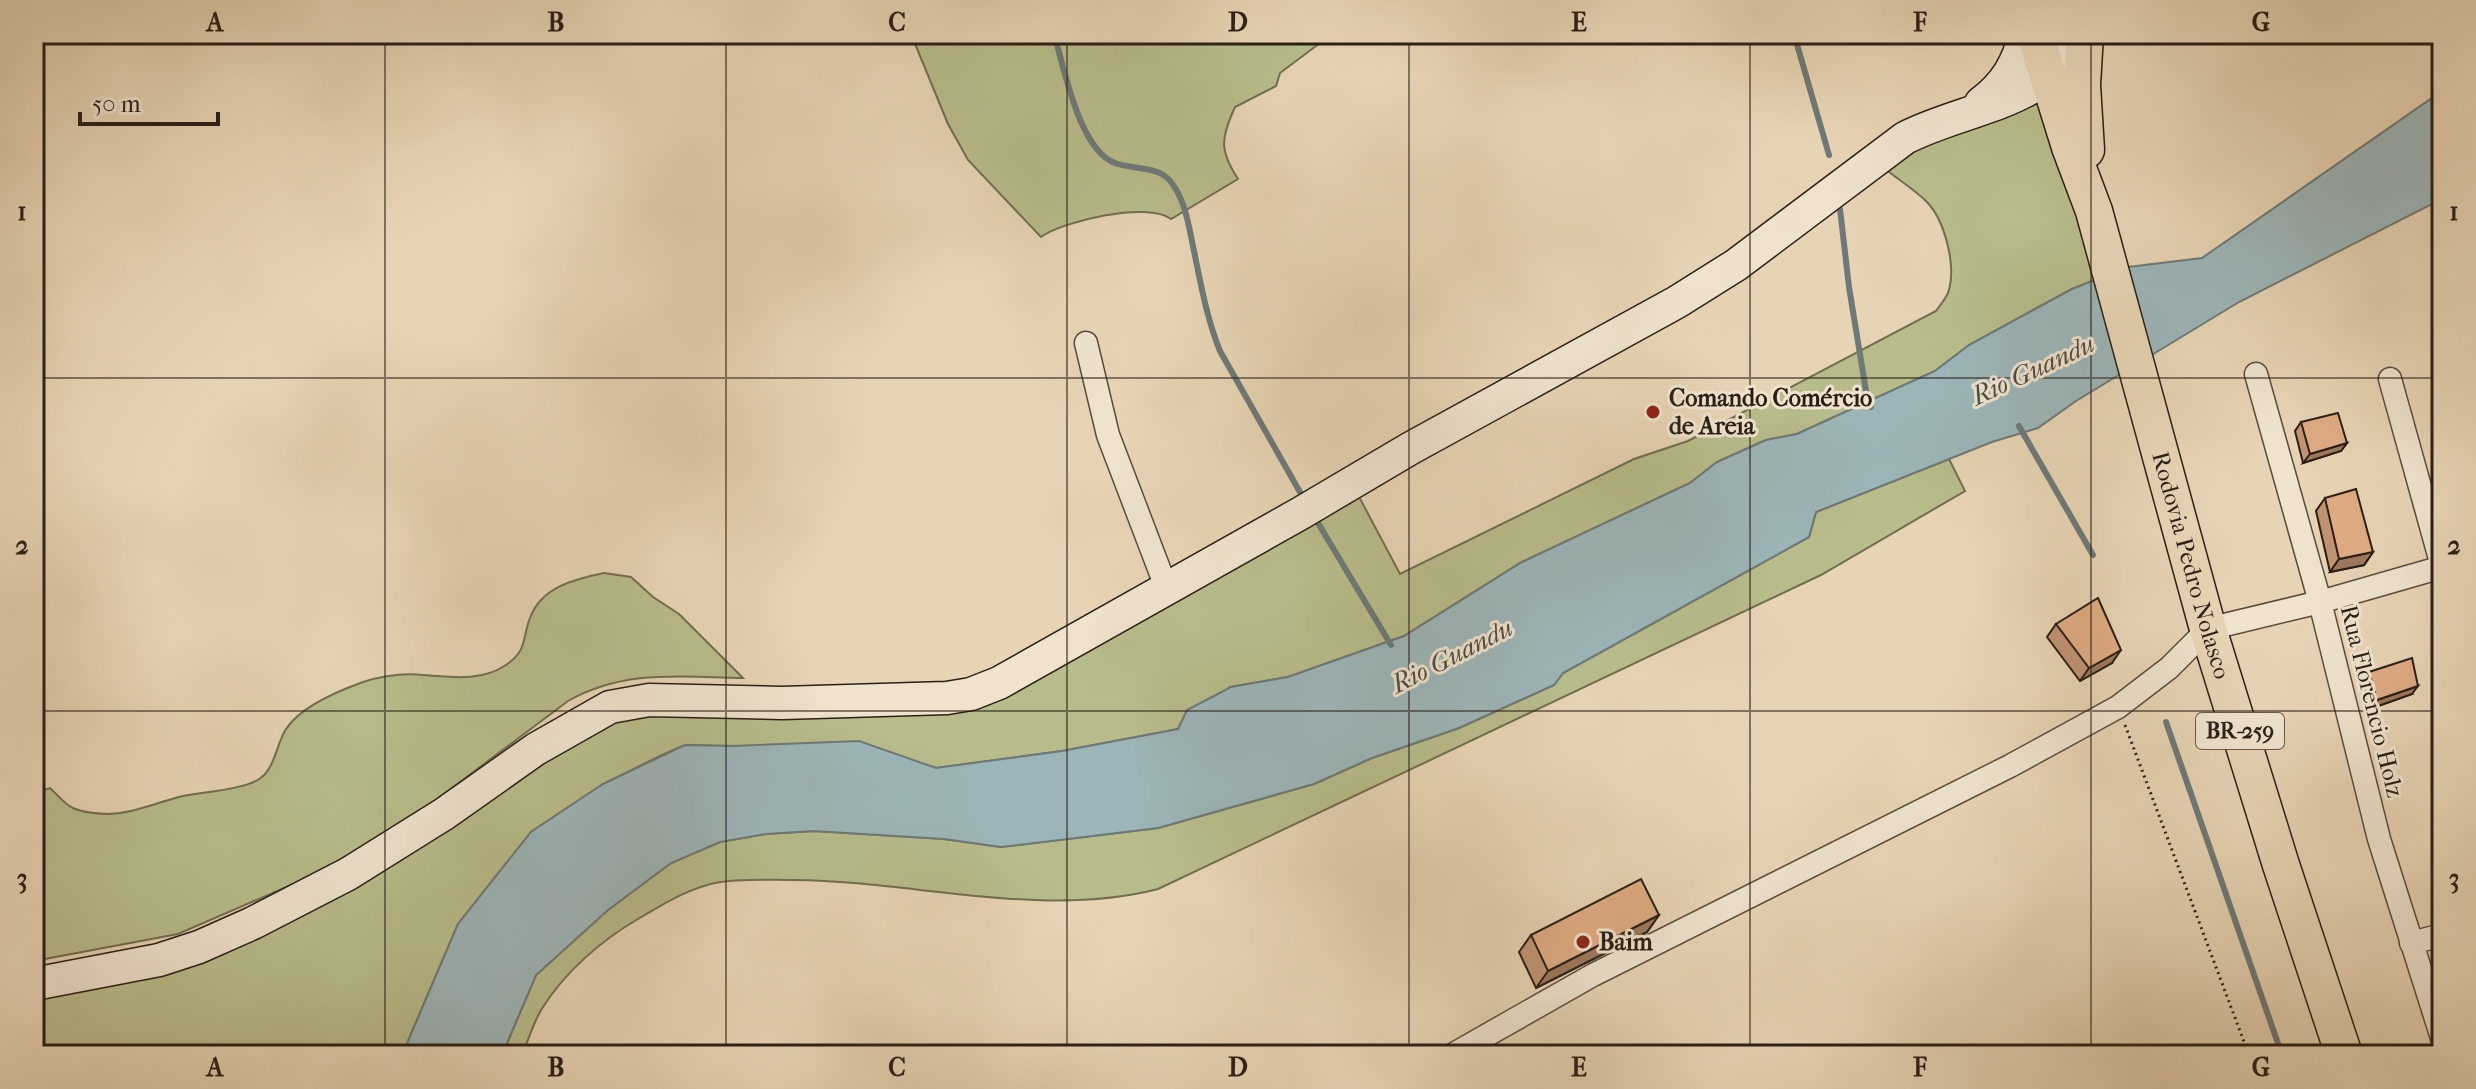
<svg xmlns="http://www.w3.org/2000/svg" width="2476" height="1089" font-family="'IM FELL French Canon',serif">
<rect width="100%" height="100%" fill="#e7d4b4"/>
<filter id="stains"><feTurbulence type="fractalNoise" baseFrequency=".0025" numOctaves="4"/><feColorMatrix values="0 0 0 0 .2 0 0 0 0 .09 0 0 0 0 .02 0 0 0 .5 -.17"/></filter>
<radialGradient id="worn" r=".72"><stop offset=".6" stop-color="#630" stop-opacity="0"/><stop offset="1" stop-color="#630" stop-opacity=".3"/></radialGradient>
<!-- green -->
<g fill="#b8bc8b" stroke="#716e51" stroke-width="2">
<path d="M911 34H1332L1280 73 1276 86 1235 107C1221 138 1219 150 1238 179L1171 219C1148 201 1063 221 1041 237L968 160 948 124Z"/>
<path d="M2043 87 2103 277 2072 289 1969 345 1935 371 1797 434 1766 440 1717 462 1690 483 1522 562 1404 636 1288 677 1230 687 1179 729 1062 751 936 768 901 757 732 746 685 745 660 756 603 784 531 832 458 924 402 1055H34V989L186 960 595 717 909 709 1357 493 1400 574 1634 459 1688 441 1936 311C1940 305 1947 298 1949 290 1956 265 1945 221 1927 202 1914 189 1897 179 1883 167L1899 154Z"/>
<path d="M1949 459 1965 491 1821 575 1158 889C1042 919 913 881 794 880 769 880 740 878 715 883 687 889 662 905 638 919 600 941 564 973 541 1010 533 1024 528 1041 522 1055H502L536 975 608 910 671 863 720 842 766 834 814 831 944 839 1001 847 1158 828 1314 784 1372 758 1459 728 1554 685 1563 673 1809 537 1816 512Z"/>
<path d="M604 573 631 577 653 597 679 614 743 678C680 677 625 669 568 701L392 833 344 862 178 934 34 961V793L50 788C57 794 64 804 73 808 81 812 99 814 109 814 134 813 155 803 179 797 199 792 247 790 262 777 275 766 277 743 286 729 301 706 338 691 363 682 382 676 404 673 423 675 451 677 481 682 506 665 528 650 522 638 530 618 541 587 575 579 604 573Z"/>
</g>
<!-- water -->
<path fill="#9cb5b8" stroke="#6e7978" stroke-width="2" d="M2442 91V199L2239 302 2076 401 2038 428 1992 442 1816 512 1809 537 1563 673 1554 685 1459 728 1372 758 1314 784 1158 828 1001 847 944 839 814 831 766 834 720 842 671 863 608 910 536 975 502 1055H402L458 924 531 832 603 784 685 745 732 746 859 741 936 768 1062 751 1178 729 1187 710 1231 687 1288 677 1404 636 1522 562 1690 483 1717 462 1766 440 1797 434 1935 371 1969 345 2072 289 2128 267 2202 258Z"/>
<g fill="none" stroke-linecap="round" stroke-linejoin="round">
<!-- stream -->
<g stroke="#6e7978" stroke-width="6">
<path d="M1054 34C1064 67 1079 150 1115 163 1133 170 1158 165 1171 182 1186 201 1189 228 1194 251 1201 285 1207 319 1220 351L1305 501"/>
<path d="M1794 34 1829 155"/>
<path d="M1840 209 1849 287 1866 391 1871 407"/>
<path d="M2019 426 2093 555"/>
<path d="M1315 518 1391 645"/>
<path d="M2166 722 2282 1055"/>
</g>
<!-- minor casing -->
<g stroke="#594c3e" stroke-width="25">
<g id="minor">
<path d="M1086 343 1108 435 1166 587"/>
<path d="M2256 374 2320 602 2379 839 2442 1038"/>
<path d="M2390 379 2442 566"/>
<path d="M2411 943 2442 935"/>
<path d="M1452 1055 1593 975 2010 766 2118 707 2169 668 2208 629 2320 602 2442 567"/>
</g>
</g>
<!-- secondary casing -->
<g stroke="#2a1f17" stroke-width="35">
<g id="secondary">
<path d="M1981 103C2005 85 2018 64 2025 34"/>
<path d="M34 984 159 960 199 947 253 923 348 874 444 814 536 749 610 707 649 700 782 703 947 698 971 694 999 683 1301 513 1411 448 1677 302 1736 265 1905 138C1950 115 2004 108 2045 79 2060 69 2072 51 2084 38"/>
</g>
</g>
<!-- trunk casing -->
<g stroke="#2a1f17" stroke-width="39">
<g id="trunk">
<path id="s1" d="M2035 34 2070 147 2094 211 2208 629 2281 865 2344 1055"/>
<path d="M2085 34 2082 85 2086 150"/>
</g>
</g>
<!-- path -->
<path stroke="#2a1f17" stroke-width="3" stroke-dasharray="2 4" stroke-linecap="butt" d="M2125 725 2249 1055"/>
<!-- minor -->
<use href="#minor" stroke="#efe3ce" stroke-width="22"/>
<!-- secondary -->
<use href="#secondary" stroke="#efe3ce" stroke-width="32"/>
<!-- trunk -->
<use href="#trunk" stroke="#e7d4b4" stroke-width="36"/>
</g>
<!-- wall -->
<g fill="#c09371" stroke="#2a1f17" stroke-width="2">
<path d="M2301 422 2347 443 2341 451 2303 463 2295 431Z"/>
<path d="M2325 498 2373 552 2364 565 2330 572 2316 511Z"/>
<path d="M2056 624 2112 663 2080 681 2047 637Z"/>
<path d="M2369 672 2412 694 2370 709 2363 680Z"/>
<path d="M1659 915 1647 932 1536 988 1519 952 1531 935Z"/>
</g>
<!-- shaded-wall -->
<g fill="#9c785c" stroke="#2a1f17" stroke-width="2">
<path d="M2347 443 2341 451 2303 463 2310 454Z"/>
<path d="M2373 552 2364 565 2330 572 2339 559Z"/>
<path d="M2121 650 2112 663 2080 681 2089 668Z"/>
<path d="M2418 686 2412 694 2370 709 2377 700Z"/>
<path d="M1659 915 1647 932 1536 988 1548 971Z"/>
</g>
<!-- building -->
<g fill="#dfab83" stroke="#2a1f17" stroke-width="2">
<path d="M2338 413 2347 443 2310 454 2301 422Z"/>
<path d="M2356 489 2373 552 2339 559 2325 498Z"/>
<path d="M2098 598 2121 650 2089 668 2056 624Z"/>
<path d="M2412 658 2418 686 2377 700 2369 672Z"/>
<path d="M1641 879 1659 915 1548 971 1531 935Z"/>
</g>
<!-- grid -->
<path fill="none" stroke="#2a1f17" stroke-width="2" stroke-opacity="0.55" d="M385 34V1055M726 34V1055M1067 34V1055M1409 34V1055M1750 34V1055M2091 34V1055M34 378H2442M34 711H2442"/>
<!-- markers -->
<g fill="#8f2418" stroke="#efe3ce" stroke-width="3">
<circle cx="1653" cy="412" r="8"/>
<circle cx="1583" cy="942" r="8"/>
</g>
<g text-anchor="middle" dominant-baseline="central" stroke-width="6" stroke-linejoin="round" paint-order="stroke">
<!-- shield labels -->
<rect fill="#efe3ce" stroke="#655a4e" stroke-width="2" x="2196" y="713" width="88" height="36" rx="6"/>
<g font-size="22" font-weight="bold" fill="#2a1f17">
<text x="2240" y="731">BR-259</text>
</g>
<!-- poi labels -->
<g font-size="24" font-weight="bold" fill="#2a1f17" stroke="#efe3ce" text-anchor="start">
<text x="1669" y="398">Comando Comércio<tspan x="1669" dy="28">de Areia</tspan></text>
<text x="1599" y="942">Baim</text>
</g>
<!-- street labels -->
<g font-size="24" fill="#2a1f17" stroke="#efe3ce">
<text stroke="none"><textPath href="#s1" startOffset="554">Rodovia Pedro Nolasco</textPath></text>
<text transform="translate(2372 701) rotate(76)">Rua Florencio Holz</text>
</g>
<!-- water labels -->
<g font-size="26" font-style="italic" fill="#4c4c47" stroke="#efe3ce">
<text transform="translate(2033 370) rotate(-25)">Rio Guandu</text>
<text transform="translate(1452 656) rotate(-27)">Rio Guandu</text>
</g>
</g>
<!-- margin -->
<rect width="2476" height="1089" fill="none" stroke="#e7d4b4" stroke-width="88"/>
<!-- scale -->
<path d="M80 112v12h138v-12" fill="none" stroke="#2a1f17" stroke-width="4"/>
<text x="92" y="112" font-size="24" fill="#2a1f17" stroke="#efe3ce" stroke-width="6" paint-order="stroke">50 m</text>
<rect x="44" y="44" width="2388" height="1001" fill="none" stroke="#2a1f17" stroke-width="3"/>
<g font-size="26" text-anchor="middle" font-weight="bold" fill="#2a1f17">
<text x="215" y="31">A</text>
<text x="556" y="31">B</text>
<text x="897" y="31">C</text>
<text x="1238" y="31">D</text>
<text x="1579" y="31">E</text>
<text x="1920" y="31">F</text>
<text x="2261" y="31">G</text>
<text x="22" y="220">1</text>
<text x="2454" y="220">1</text>
<text x="22" y="554">2</text>
<text x="2454" y="554">2</text>
<text x="22" y="887">3</text>
<text x="2454" y="887">3</text>
<text x="215" y="1076">A</text>
<text x="556" y="1076">B</text>
<text x="897" y="1076">C</text>
<text x="1238" y="1076">D</text>
<text x="1579" y="1076">E</text>
<text x="1920" y="1076">F</text>
<text x="2261" y="1076">G</text>
</g>
<rect width="100%" height="100%" filter="url(#stains)"/>
<rect width="100%" height="100%" fill="url(#worn)"/>
</svg>
